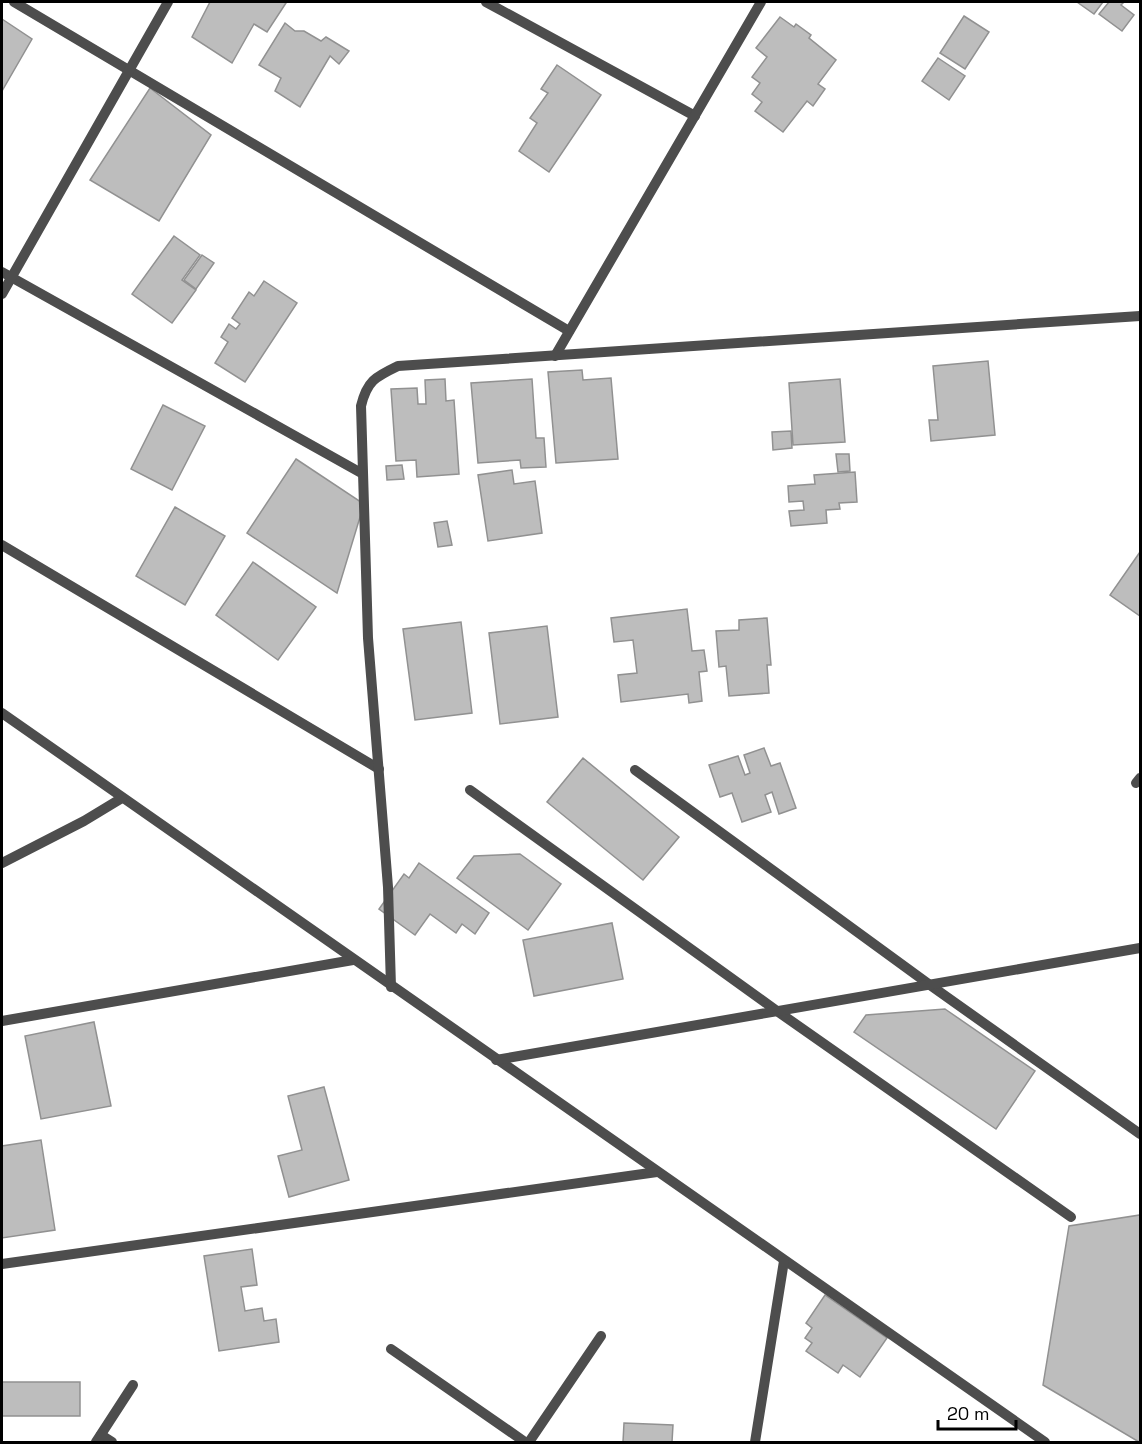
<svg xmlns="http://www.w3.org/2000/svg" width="1142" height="1444" font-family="'Space Grotesk',sans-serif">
<rect width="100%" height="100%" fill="#fff"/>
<!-- building -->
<g fill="#bdbdbd" stroke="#919191" stroke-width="1.5">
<path d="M210 2H284L286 3 267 32 254 24 232 63 192 37Z"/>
<path d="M1077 2H1103L1094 14Z"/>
<path d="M1109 2H1124L1121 5 1134 15 1122 31 1099 14Z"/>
<path d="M964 16 989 32 965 69 940 53Z"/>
<path d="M780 17 794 27 796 24 811 35 809 38 836 60 818 84 825 89 813 106 807 101 783 132 755 111 762 102 752 94 760 83 752 77 767 57 756 48Z"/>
<path d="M2 19 32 39 2 91Z"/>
<path d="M285 23 295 31H304L321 41 326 37 349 51 339 64 330 56 300 107 275 91 281 78 259 65Z"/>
<path d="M938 58 965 76 949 100 922 81Z"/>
<path d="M557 65 601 95 549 172 519 151 537 123 530 118 548 93 541 89Z"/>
<path d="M150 88 211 135 159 221 90 180Z"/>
<path d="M174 236 200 255 182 280 196 290 172 323 132 294Z"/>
<path d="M202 255 214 263 196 289 184 280Z"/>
<path d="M264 281 297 303 245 382 215 363 228 342 221 337 229 324 236 329 240 324 232 318 249 292 254 296Z"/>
<path d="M988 361 995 435 931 441 929 420H938L933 366Z"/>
<path d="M582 370 583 380 611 378 618 459 556 463 548 372Z"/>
<path d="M445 379 446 401 454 400 459 474 417 477 416 460 396 461 391 389 417 388 418 404H426L425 380Z"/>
<path d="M532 379 536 438H544L546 467 521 468 520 460 478 463 471 383Z"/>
<path d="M840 379 845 442 793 445 789 383Z"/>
<path d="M163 405 205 426 172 490 131 469Z"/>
<path d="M791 431 792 448 773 450 772 432Z"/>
<path d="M836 454H849L850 471 838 472Z"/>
<path d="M296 459 364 504 337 593 247 533Z"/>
<path d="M402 465 404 479 387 480 386 466Z"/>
<path d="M512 470 514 484 535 481 542 533 488 541 478 475Z"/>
<path d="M855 472 857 502 839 503 840 509 826 510 827 523 791 526 789 511 804 510 803 501 789 502 788 486 815 484 814 475Z"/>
<path d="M175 507 225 536 185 605 136 576Z"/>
<path d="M447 521 452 545 438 547 434 523Z"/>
<path d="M1140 552V616L1110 595Z"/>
<path d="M253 562 316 607 278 660 216 615Z"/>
<path d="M687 609 692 651 704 650 707 671 699 672 702 701 689 703 688 694 621 702 618 675 637 673 633 640 614 642 611 618Z"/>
<path d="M767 618 771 665H767L769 693 729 696 726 666 719 667 716 631 739 630V620Z"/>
<path d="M461 622 472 713 415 720 403 629Z"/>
<path d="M547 626 558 717 500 724 489 633Z"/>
<path d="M764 748 771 766 780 763 796 808 779 814 772 792 765 795 771 812 742 822 732 793 720 797 709 765 738 756 745 775 750 773 744 755Z"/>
<path d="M583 758 679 837 643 880 547 802Z"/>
<path d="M520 854 561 884 528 930 457 878 474 856Z"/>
<path d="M419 863 489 913 475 934 462 924 456 933 430 914 415 935 379 909 404 874 409 878Z"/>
<path d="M612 923 623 979 534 996 523 940Z"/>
<path d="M945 1009 1035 1071 996 1129 854 1032 866 1015Z"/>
<path d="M94 1022 111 1106 41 1119 25 1036Z"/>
<path d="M324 1087 349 1180 289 1197 278 1156 302 1150 288 1096Z"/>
<path d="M41 1140 55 1230 2 1238V1146Z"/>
<path d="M1140 1215V1442H1139L1043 1385 1069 1226Z"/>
<path d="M252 1249 257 1285 241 1287 245 1311 262 1308 264 1321 276 1319 279 1342 219 1351 204 1256Z"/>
<path d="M825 1295 887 1338 860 1377 843 1365 838 1373 806 1351 812 1343 805 1338 812 1328 806 1323Z"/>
<rect x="2" y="1382" width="78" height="34"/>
<path d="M624 1423 673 1425 672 1442H679H623Z"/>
</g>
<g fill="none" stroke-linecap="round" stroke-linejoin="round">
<!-- minor -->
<g stroke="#4d4d4d" stroke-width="10">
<path d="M14 2 569 331"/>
<path d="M486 2 695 116"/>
<path d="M2 272 363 474"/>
<path d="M2 294 168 2"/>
<path d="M555 356 761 2"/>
<path d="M2 545 379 769"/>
<path d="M2 713 1045 1442"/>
<path d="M635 770 930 985 1140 1134"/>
<path d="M1136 783 1140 778"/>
<path d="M470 790 777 1011 1071 1217"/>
<path d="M2 863 84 821 122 798"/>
<path d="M391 987 388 887 368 638 361 406C367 381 375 377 398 366L1140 316"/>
<path d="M2 1021 353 960"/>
<path d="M496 1060 1140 948"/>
<path d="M2 1264 657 1172"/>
<path d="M391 1349 525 1442"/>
<path d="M101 1435 112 1442"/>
<path d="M96 1442 133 1385"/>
<path d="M529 1442 601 1336"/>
<path d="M755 1442 784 1261"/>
</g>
</g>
<!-- border -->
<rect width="1142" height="1444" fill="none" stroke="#000000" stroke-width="6"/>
<!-- scale -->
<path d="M938 1420v9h78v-9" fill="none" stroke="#000000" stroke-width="3"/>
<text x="947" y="1420" font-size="18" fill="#000000" stroke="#ffffff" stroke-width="4.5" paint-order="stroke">20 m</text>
</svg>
